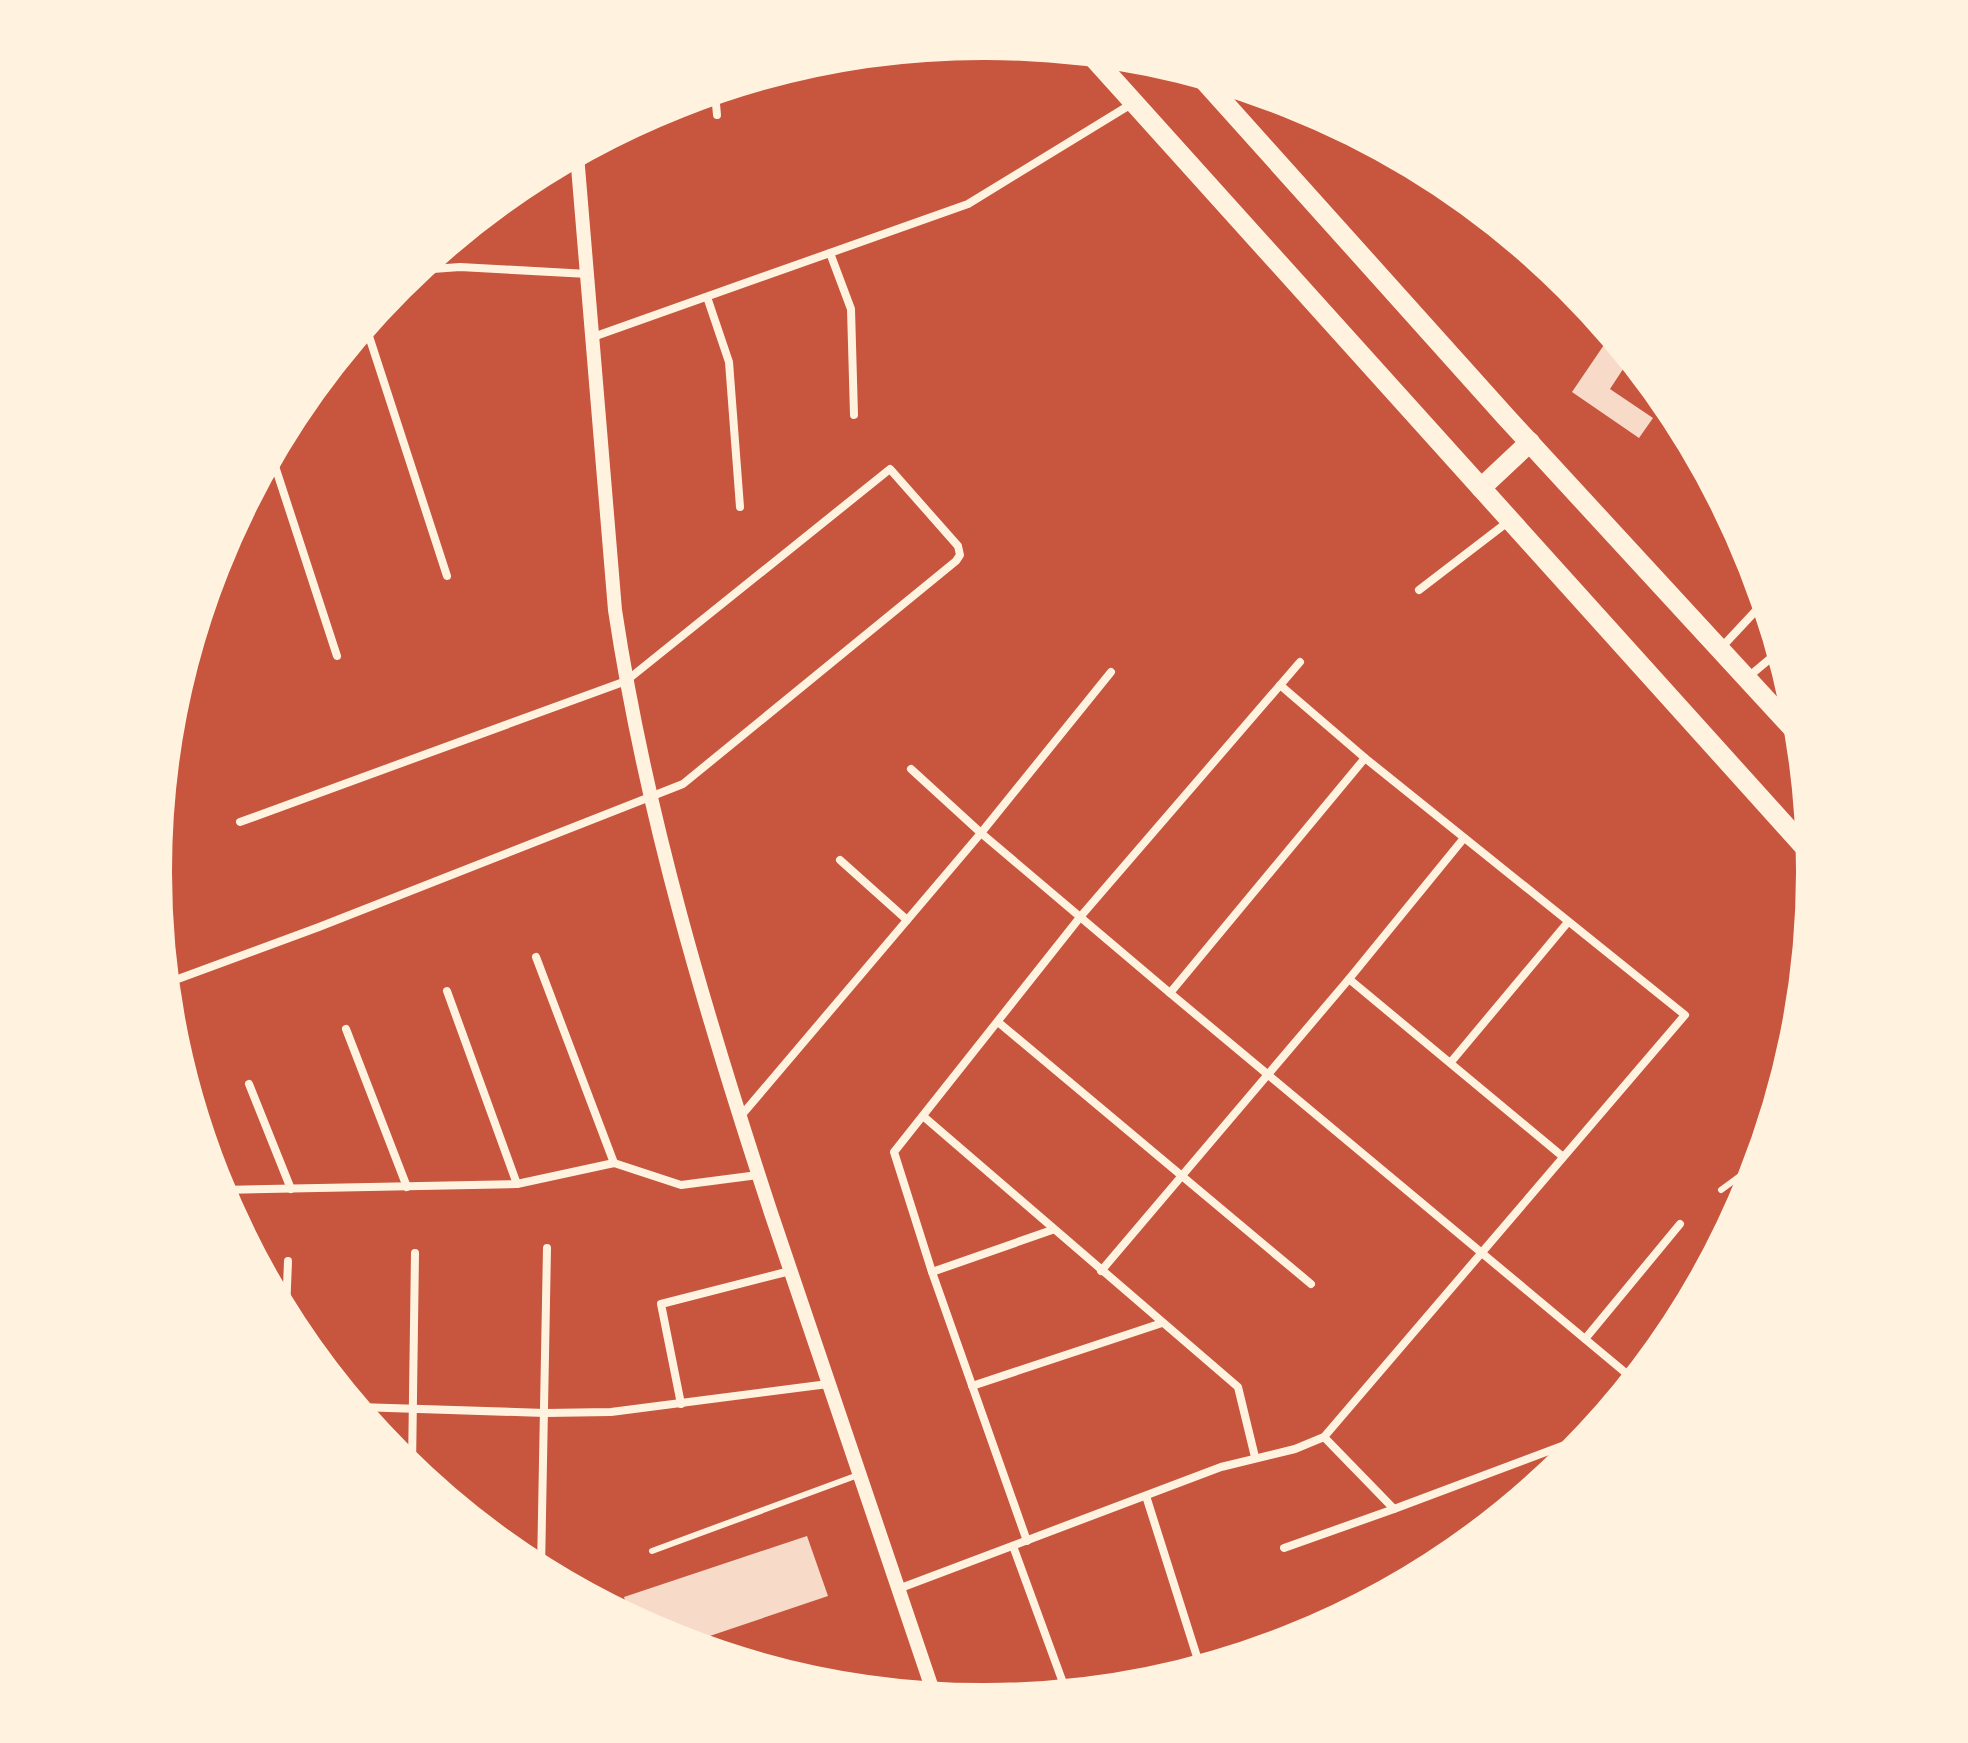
<svg xmlns="http://www.w3.org/2000/svg" width="1968" height="1743" font-family="'Sofia Sans Condensed',sans-serif">
<rect width="100%" height="100%" fill="#c8553d"/>
<!-- building -->
<g fill="#f7dbc8">
<path d="M1610 336 1629 360 1610 389 1653 418 1639 438 1572 392Z"/>
<path d="M807 1536 828 1596 689 1643 667 1636 630 1616 624 1597Z"/>
</g>
<g fill="none" stroke-linecap="round" stroke-linejoin="round">
<!-- service -->
<g stroke="#fff3e0" stroke-width="6">
<path d="M1721 1190 1755 1165"/>
<path d="M652 1551 858 1475"/>
</g>
<!-- minor -->
<g stroke="#fff3e0" stroke-width="8">
<path d="M715 93 717 115"/>
<path d="M830 253 851 309 854 415"/>
<path d="M419 270 460 267 588 274"/>
<path d="M707 297 729 362 740 507"/>
<path d="M366 327 447 576"/>
<path d="M593 337 968 204 1133 103"/>
<path d="M272 457 337 656"/>
<path d="M1419 590 1509 521"/>
<path d="M1720 649 1763 603"/>
<path d="M1747 678 1778 652"/>
<path d="M911 769 981 833 1170 993 1633 1379"/>
<path d="M840 860 907 920"/>
<path d="M536 957 614 1163"/>
<path d="M1349 979 1562 1156"/>
<path d="M167 983 319 927 683 784 956 561 960 555 958 546 890 469 626 681 240 822"/>
<path d="M447 991 517 1184"/>
<path d="M1170 993 1365 758"/>
<path d="M998 1022 1311 1284"/>
<path d="M346 1029 407 1187"/>
<path d="M1451 1062 1568 922"/>
<path d="M249 1084 291 1189"/>
<path d="M923 1116 1238 1387 1255 1457"/>
<path d="M740 1117 981 833 1111 672"/>
<path d="M221 1190 517 1184 614 1163 681 1185 758 1175"/>
<path d="M1101 1271 1349 979 1464 838"/>
<path d="M932 1272 1052 1230"/>
<path d="M286 1312 288 1261"/>
<path d="M1585 1339 1680 1224"/>
<path d="M972 1386 1162 1323"/>
<path d="M681 1404 661 1304 790 1271"/>
<path d="M358 1407 545 1413 611 1412 828 1384"/>
<path d="M1324 1437 1394 1509 1586 1437"/>
<path d="M412 1467 415 1253"/>
<path d="M1146 1496 1198 1660"/>
<path d="M1027 1541 932 1272 894 1152 1081 916 1300 662"/>
<path d="M1013 1546 1066 1691"/>
<path d="M1284 1548 1394 1509"/>
<path d="M541 1569 547 1248"/>
<path d="M898 1589 1221 1467 1295 1449 1324 1437 1685 1015 1365 758 1280 685"/>
</g>
<!-- tertiary -->
<path stroke="#fff3e0" stroke-width="14" d="M577 155 615 610C646 816 706 1015 771 1213 824 1374 880 1534 934 1694"/>
<!-- trunk -->
<g stroke="#fff3e0" stroke-width="20">
<path d="M1091 55 1810 853"/>
<path d="M1201 77 1506 417 1798 734"/>
<path d="M1481 488 1530 442"/>
</g>
</g>
<!-- crop -->
<path d="M0 0H1968V1743H0ZM983 58H985A813 813 0 0 1 1798 871V872A813 813 0 0 1 985 1685H983A813 813 0 0 1 170 872V871A813 813 0 0 1 983 58Z" fill="#fff3e0" fill-rule="evenodd"/>
<path fill="none" stroke="#fff3e0" stroke-width="4" d="M983 58H985A813 813 0 0 1 1798 871V872A813 813 0 0 1 985 1685H983A813 813 0 0 1 170 872V871A813 813 0 0 1 983 58Z"/>
</svg>
